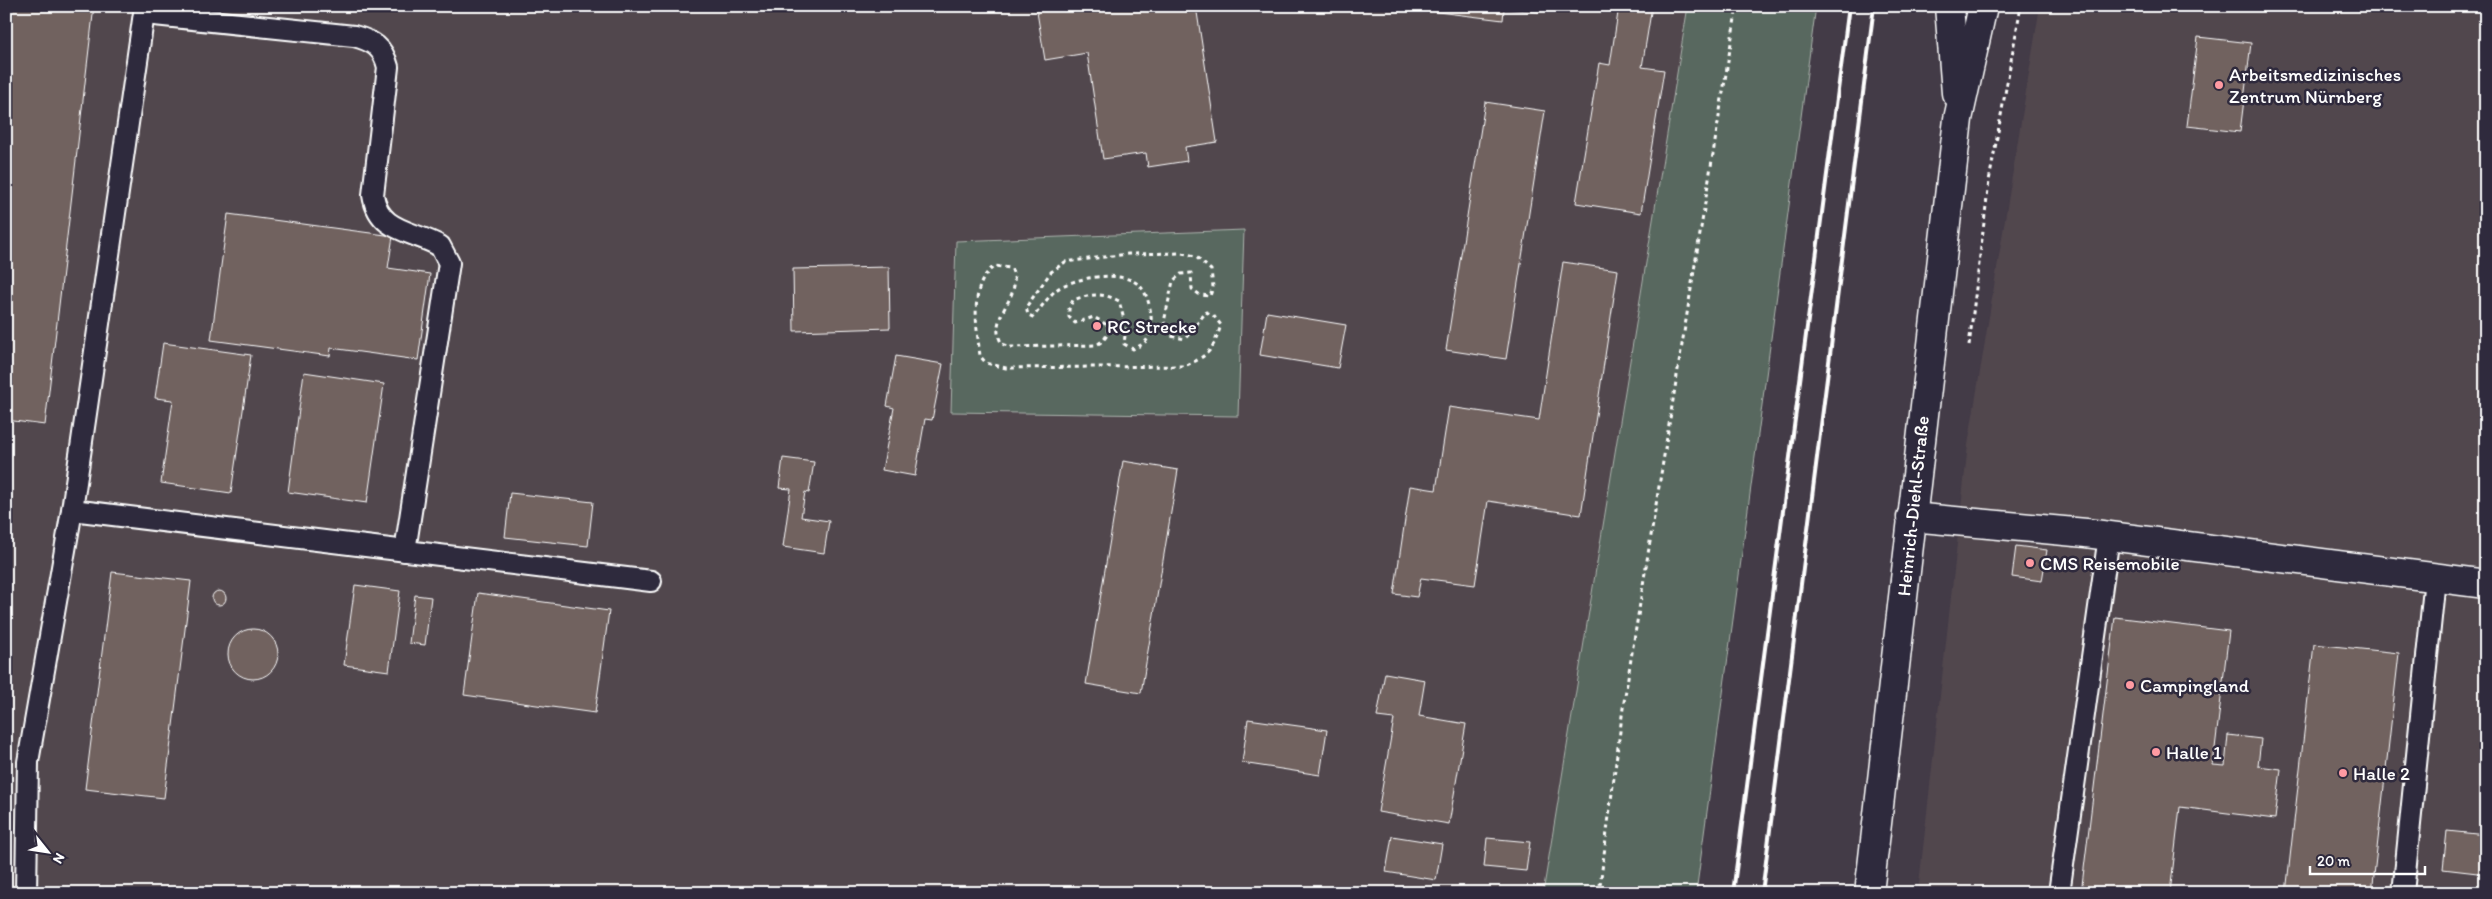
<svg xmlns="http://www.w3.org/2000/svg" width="2492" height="899" font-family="Itim,sans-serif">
<rect width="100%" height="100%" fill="#433b47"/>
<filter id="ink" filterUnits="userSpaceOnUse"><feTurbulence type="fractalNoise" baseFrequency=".02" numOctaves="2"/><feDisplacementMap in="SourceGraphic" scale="10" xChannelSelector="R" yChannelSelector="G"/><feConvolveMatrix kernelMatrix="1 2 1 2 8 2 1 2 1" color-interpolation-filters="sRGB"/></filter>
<g filter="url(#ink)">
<!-- built -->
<g fill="#51474e">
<path d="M6 6H1688L1543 893H6Z"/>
<path d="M2040 6H2414L2486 14V893H1918L1968 445Z"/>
</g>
<!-- green -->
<g fill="#58685e" stroke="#acb4ae">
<path d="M1688 6H1816L1696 893H1543Z"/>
<path d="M1244 230 1238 416 951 412 956 241Z"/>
</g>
<!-- building -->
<g fill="#71625f" stroke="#fff">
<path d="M6 6H94L45 425 6 420Z"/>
<path d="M1036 6H1196L1217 142 1185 147 1187 161 1148 167 1146 153 1103 159 1087 53 1045 60Z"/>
<path d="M1405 6H1539V12L1504 9 1503 20 1405 8Z"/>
<path d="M1619 6H1652L1642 67 1664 70 1641 213 1576 203 1599 63 1610 65Z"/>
<path d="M2198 37 2251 43 2240 132 2187 126Z"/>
<path d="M1485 102 1545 111 1506 359 1446 350Z"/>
<path d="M228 214 393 236 388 268 430 274 418 360 331 348 330 356 211 340Z"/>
<path d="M1563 262 1618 270 1581 515 1488 501 1475 585 1421 578 1417 597 1394 594 1410 486 1436 490 1449 407 1539 420Z"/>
<path d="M889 267 890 328 794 331 793 269Z"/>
<path d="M1267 312 1346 325 1338 368 1260 355Z"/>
<path d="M163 343 251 355 231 493 161 483 173 400 155 398Z"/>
<path d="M896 356 943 364 932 420 925 419 915 476 882 470 894 408 887 406Z"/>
<path d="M304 372 384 384 367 503 288 492Z"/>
<path d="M783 458 814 462 809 493 805 492 801 517 829 521 824 553 783 547 791 489 779 488Z"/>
<path d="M1123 461 1178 470 1141 693 1086 684Z"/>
<path d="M510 493 593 502 588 546 505 537Z"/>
<path d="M2016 546 2047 550 2042 581 2012 577Z"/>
<path d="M112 572 191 581 164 798 85 789Z"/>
<path d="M355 585 400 591 389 671 344 665Z"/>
<circle cx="219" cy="598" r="7"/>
<path d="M478 593 609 611 595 713 464 695Z"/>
<path d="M415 595 431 597 425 645 409 643Z"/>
<path d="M2115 617 2229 631 2213 765 2225 766 2228 735 2261 739 2258 766 2281 769 2275 819 2180 807 2170 893H2081Z"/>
<circle cx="253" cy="654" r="25"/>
<path d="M2314 644 2399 653 2372 893H2286Z"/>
<path d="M1385 673 1425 680 1419 716 1466 724 1449 824 1378 812 1394 719 1377 717Z"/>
<path d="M1248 719 1327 730 1320 775 1242 763Z"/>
<path d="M2447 831 2486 835V874L2443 869Z"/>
<path d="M1392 836 1442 844 1436 880 1386 872Z"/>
<path d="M1487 838 1530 842 1526 871 1484 867Z"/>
</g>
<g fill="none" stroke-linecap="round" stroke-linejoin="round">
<!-- lane casing -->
<g stroke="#fff" stroke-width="24">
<g id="lane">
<path d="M145 14 354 36C373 41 383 47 388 67L373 195C379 232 411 230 440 246L449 263 405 551"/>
<path d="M72 510 651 581"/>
<path d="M26 893 28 762 72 510 145 6"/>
<path d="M2059 893 2109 536"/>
<path d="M2403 893 2435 578"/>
</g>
</g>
<!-- street casing -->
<g stroke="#fff" stroke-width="31">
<path id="street" d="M1911 517 2086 533 2486 584"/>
</g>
<!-- secondary casing -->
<g stroke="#fff" stroke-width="31">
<g id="secondary">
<path d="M1949 6 1956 93"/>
<path d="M1869 893 1958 119 1983 6"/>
</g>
</g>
<!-- path -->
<g stroke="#fff" stroke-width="3" stroke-dasharray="4 4" stroke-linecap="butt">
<path d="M1182 253 1195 256 1211 270 1213 287 1210 296 1200 295 1192 289 1191 273 1181 274 1173 281 1164 322 1171 336 1185 339 1206 312 1213 315 1221 325C1213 350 1209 356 1184 366L1006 368 986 363 980 356C977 328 968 284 995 266L1011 268C1026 297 985 315 1002 344L1011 347 1096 345C1104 341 1110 335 1107 325L1094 317 1075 323 1069 317V309L1073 300C1091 294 1102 292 1119 301L1126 327 1124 344 1133 349C1139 346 1145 344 1148 338 1155 325 1150 296 1140 286 1124 269 1073 277 1056 290 1047 298 1041 308 1033 317L1028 315 1026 307 1051 272 1065 262 1128 254Z"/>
<path d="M1969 346 1989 181 2021 6"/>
<path d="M1599 893 1623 708 1737 6"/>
</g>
<!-- lane -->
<use href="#lane" stroke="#2f2a3d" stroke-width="20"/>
<!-- street -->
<use href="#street" stroke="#2f2a3d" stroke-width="28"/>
<!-- secondary -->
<use href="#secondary" stroke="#2f2a3d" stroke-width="28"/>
<!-- rail -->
<g stroke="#fff" stroke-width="4">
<path d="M1733 893 1849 6"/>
<path d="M1762 893 1874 6"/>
</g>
</g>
</g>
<!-- markers -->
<g fill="#ff9aa2" stroke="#2f2a3d" stroke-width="2">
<circle cx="2219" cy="85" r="5"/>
<circle cx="1097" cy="326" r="5"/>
<circle cx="2030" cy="563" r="5"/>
<circle cx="2130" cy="685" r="5"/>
<circle cx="2156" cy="752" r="5"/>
<circle cx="2343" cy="773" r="5"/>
</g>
<g text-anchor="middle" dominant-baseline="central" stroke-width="5" stroke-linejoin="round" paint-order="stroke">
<!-- poi labels -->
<g font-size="19" fill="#fff" stroke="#2f2a3d" text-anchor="start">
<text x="2229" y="74">Arbeitsmedizinisches<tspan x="2229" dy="22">Zentrum Nürnberg</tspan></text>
<text x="1107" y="326">RC Strecke</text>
<text x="2040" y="563">CMS Reisemobile</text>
<text x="2140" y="685">Campingland</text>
<text x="2166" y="752">Halle 1</text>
<text x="2353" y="773">Halle 2</text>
</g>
<!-- street labels -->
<g font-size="19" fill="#fff" stroke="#2f2a3d">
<text transform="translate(1913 506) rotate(-84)">Heinrich-Diehl-Straße</text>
</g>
</g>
<!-- margin -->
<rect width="2492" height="899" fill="none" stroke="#2f2a3d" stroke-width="25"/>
<rect x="12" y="12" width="2467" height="874" fill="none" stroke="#fff" stroke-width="2" filter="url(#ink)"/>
<!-- north arrow -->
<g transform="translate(48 852) rotate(120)" stroke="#2f2a3d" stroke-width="4" paint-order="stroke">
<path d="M0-4L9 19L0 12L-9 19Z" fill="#ffffff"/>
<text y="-8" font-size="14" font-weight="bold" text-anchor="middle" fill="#ffffff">N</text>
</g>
<!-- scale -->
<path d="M2310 866v8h115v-8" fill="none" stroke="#ffffff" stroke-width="2.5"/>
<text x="2317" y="866" font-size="15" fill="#ffffff" stroke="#2f2a3d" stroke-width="4" paint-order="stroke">20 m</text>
</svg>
